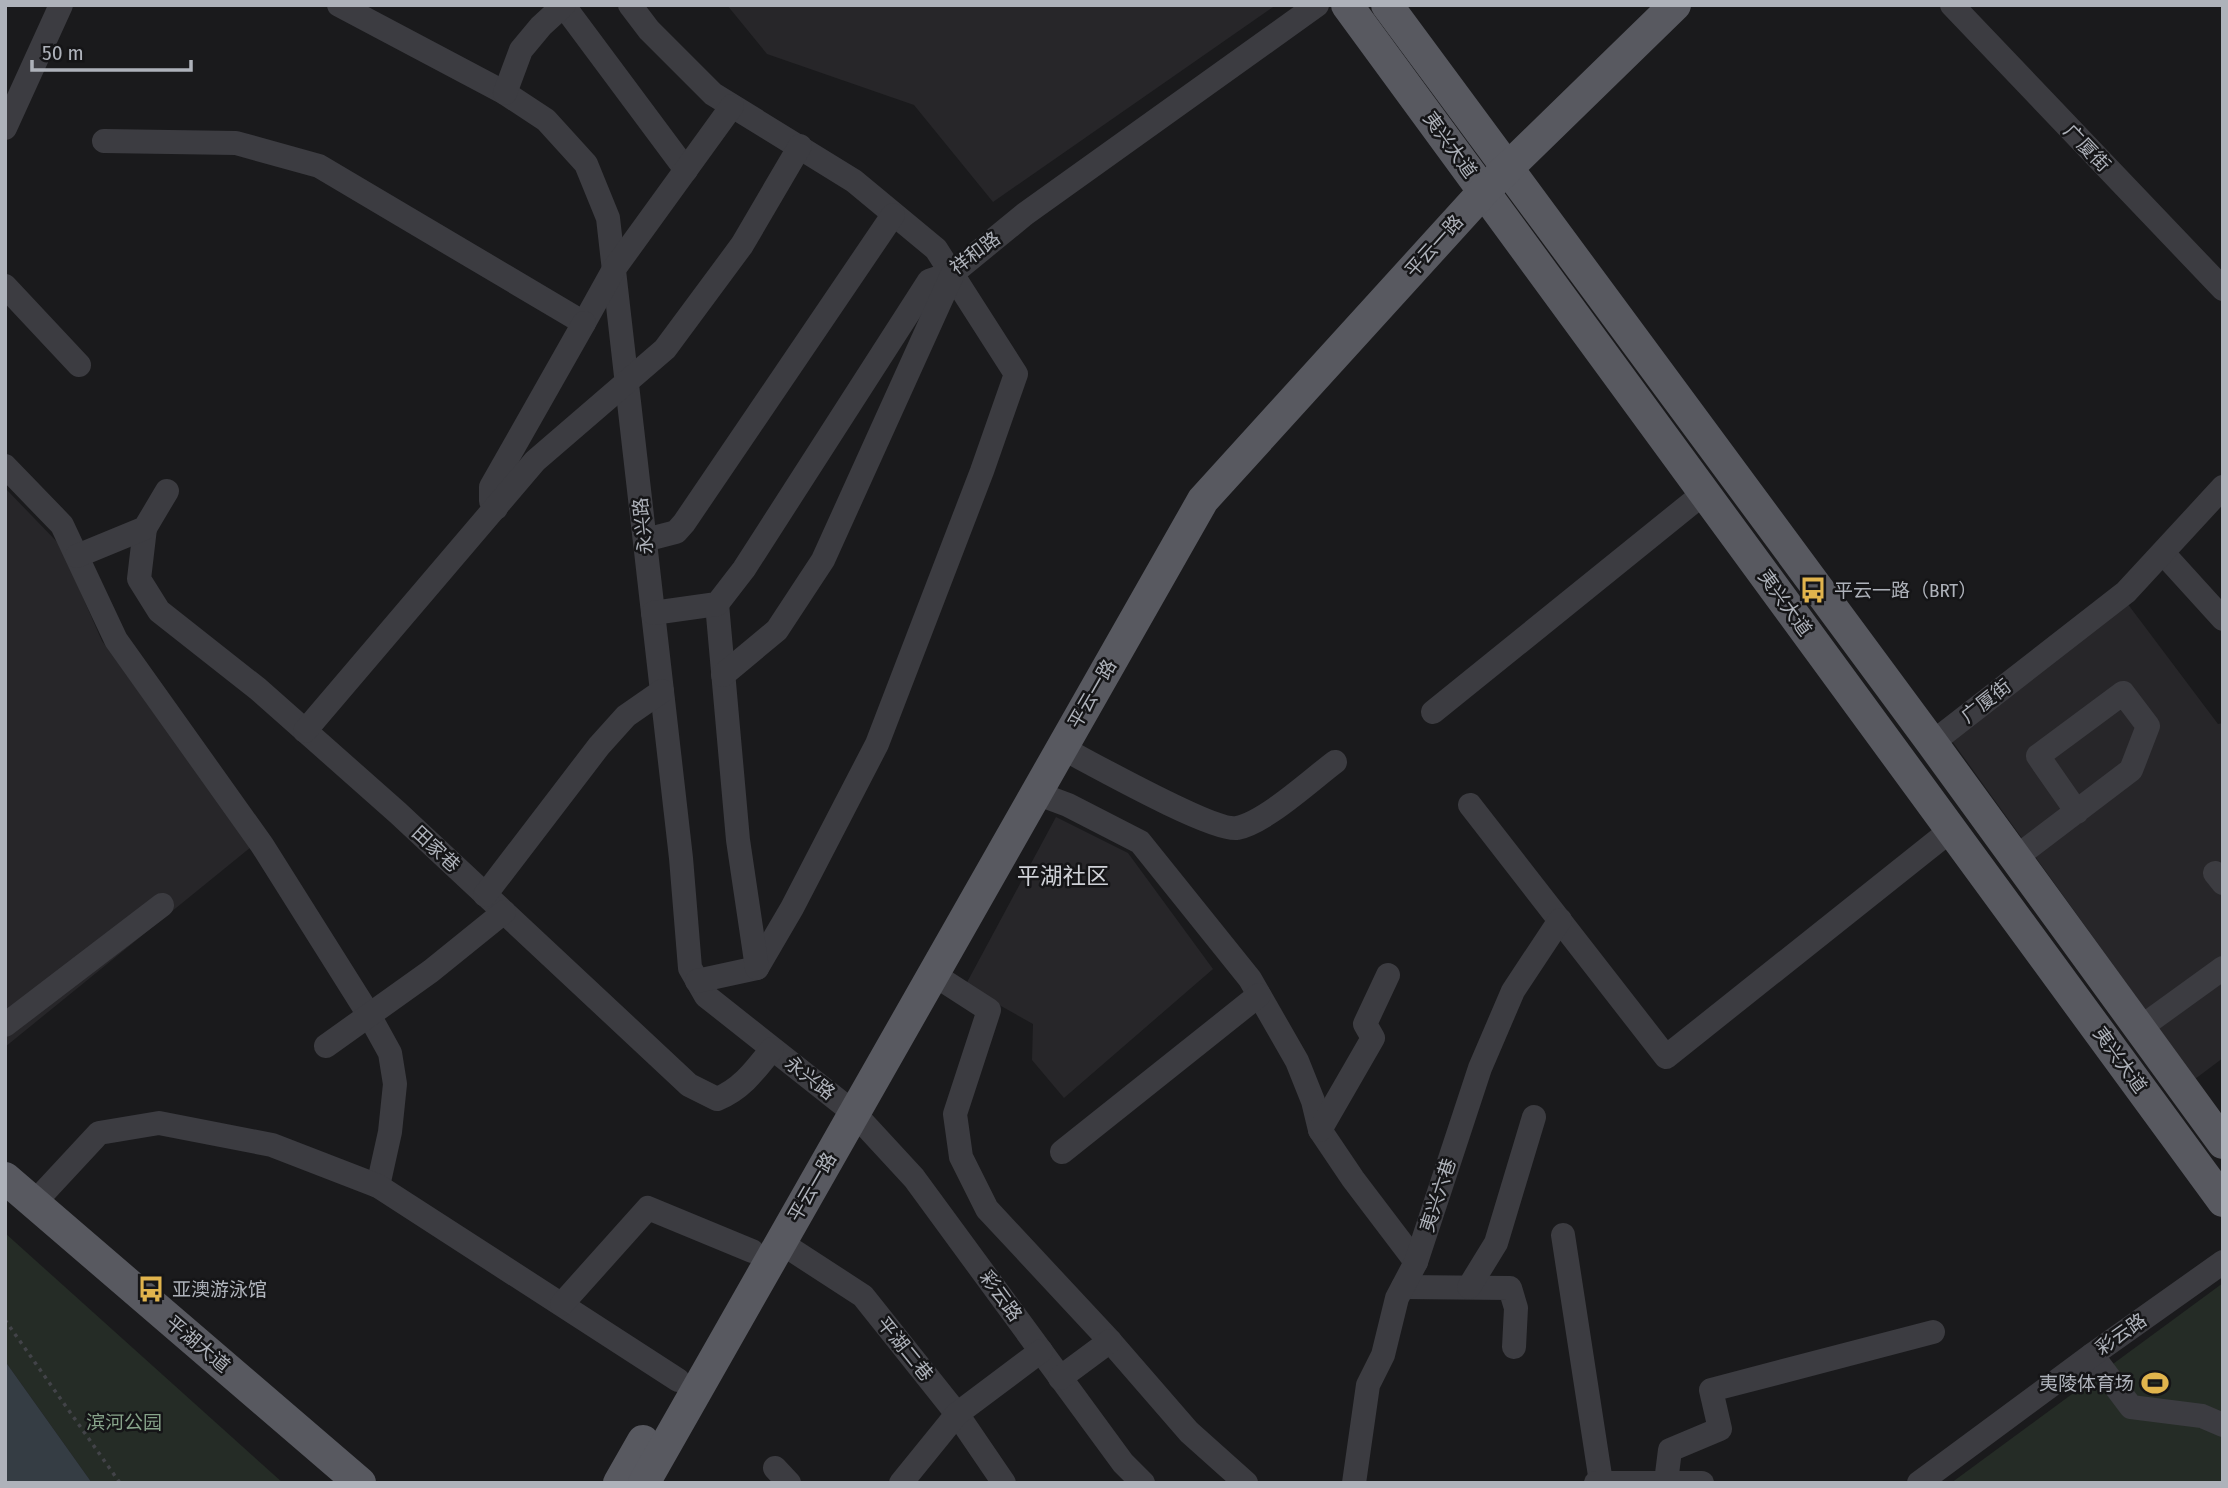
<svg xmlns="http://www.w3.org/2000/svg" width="2228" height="1488" font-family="'Fira Sans Condensed','Noto Sans SC',sans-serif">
<rect width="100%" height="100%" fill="#1a1a1c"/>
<!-- built -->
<g fill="#272629">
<path d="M727 5H1276L993 202 914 105 767 54Z"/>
<path d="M5 488 60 545 102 641 251 847 5 1047Z"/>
<path d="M2127 603 2218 724 2223 723V1058L2195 1079 1952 741Z"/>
<path d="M1056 817 1128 853 1213 969 1064 1098 1032 1060 1033 1024 965 986Z"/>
</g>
<!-- green -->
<g fill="#252c26">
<path d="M5 1233 283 1483H92L5 1361Z"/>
<path d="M2223 1283V1483H1951Z"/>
</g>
<!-- water -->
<path fill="#353d44" d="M5 1361 92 1483H5Z"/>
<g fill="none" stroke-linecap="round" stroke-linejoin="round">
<!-- path -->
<path stroke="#424348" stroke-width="3.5" stroke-dasharray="3.5 5" stroke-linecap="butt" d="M5 1320 120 1483"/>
<!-- minor -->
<g stroke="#3c3c41" stroke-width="24">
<path d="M339 5 505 93 546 120 586 164 608 218 681 858 690 968 706 996 854 1113 914 1178 1123 1463 1143 1483"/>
<path d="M630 5 649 30 713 94 854 181 936 249 1016 374 982 471 877 744 792 908 757 968 697 981"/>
<path d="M1952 5 2223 289"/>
<path d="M564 6 686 170"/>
<path d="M505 93 521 50 541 26 564 5"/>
<path d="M5 128 61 5"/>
<path d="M104 141 236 143 319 166 584 323 614 269 732 106"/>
<path d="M5 286 79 365"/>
<path d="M5 466 62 525 116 640 262 845 369 1015 390 1053 395 1084 390 1132 378 1186"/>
<path d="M496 508 491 501V487L584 323"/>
<path d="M145 528 139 579 159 611 258 689 398 813 689 1085 717 1099C742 1089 756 1069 772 1049"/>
<path d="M645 540 676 532 684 523 893 215"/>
<path d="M2163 553 2223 619"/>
<path d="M77 556 145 528 167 491"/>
<path d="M717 604 738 840 757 968"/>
<path d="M653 613 717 604 744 569 929 281 953 273 1025 214 1317 5"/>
<path d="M723 675 777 630 823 560 953 273"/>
<path d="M1433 712 1704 493"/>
<path d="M305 731 535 461 665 349 742 245 800 146"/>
<path d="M1932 743 2126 592 2223 487"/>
<path d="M1062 748C1091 763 1213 832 1237 828 1266 822 1311 780 1335 762"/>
<path d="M1036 793 1068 805 1140 842 1250 979 1297 1061 1313 1101 1320 1130 1353 1179 1416 1262"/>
<path d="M1470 805 1666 1057 1951 830"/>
<path d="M2015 858 2131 770 2148 726 2123 693 2038 756 2077 812"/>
<path d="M2215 873 2223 883"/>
<path d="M485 895 599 746 626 716 662 691"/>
<path d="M933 974 989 1010 955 1114 961 1157 987 1209 1110 1341 1189 1432 1246 1483"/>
<path d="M5 1025 162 905"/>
<path d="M2140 1028 2223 968"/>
<path d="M326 1046 431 971 504 912"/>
<path d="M1320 1130 1373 1038 1365 1024 1388 975"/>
<path d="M1062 1152 1259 995"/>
<path d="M33 1204 99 1133 159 1123 272 1145 378 1186 678 1380"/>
<path d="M1563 1235 1601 1482"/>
<path d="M780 1242 863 1296 957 1414 1004 1483"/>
<path d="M1403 1287 1510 1288 1516 1308 1514 1347"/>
<path d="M1469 1287 1496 1243 1534 1117"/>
<path d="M562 1304 648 1208 752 1251"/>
<path d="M2092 1355 2131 1407 2202 1416 2223 1425"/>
<path d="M1060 1378 1110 1341"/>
<path d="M775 1468 789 1483"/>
<path d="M1666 1482 1670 1450 1720 1429 1711 1390 1933 1332"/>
<path d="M901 1483 957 1414 1041 1351"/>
<path d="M1354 1483 1368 1385 1383 1355 1397 1298 1416 1262 1480 1068 1513 991 1560 920"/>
<path d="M1596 1483H1702"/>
<path d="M1919 1483 2092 1355 2223 1262"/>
</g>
<!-- major -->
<g stroke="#585960" stroke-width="32">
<path d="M1347 5 2223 1201"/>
<path d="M1387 5 1932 743 2223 1143"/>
<path d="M5 1178 360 1483"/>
<path d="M619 1483 643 1441"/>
<path d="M644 1483 1203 500 1484 191 1675 5"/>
</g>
</g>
<!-- icons -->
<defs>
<g id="bus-bare" transform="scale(2.1)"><path d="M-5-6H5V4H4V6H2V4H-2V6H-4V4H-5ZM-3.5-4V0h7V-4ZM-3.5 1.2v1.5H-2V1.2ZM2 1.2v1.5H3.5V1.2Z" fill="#e1b44d" stroke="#151517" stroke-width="2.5" paint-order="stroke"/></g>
<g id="stadium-bare" transform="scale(2.1)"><path d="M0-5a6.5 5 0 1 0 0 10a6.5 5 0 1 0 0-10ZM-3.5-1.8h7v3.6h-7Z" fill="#e1b44d" stroke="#151517" stroke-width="2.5" paint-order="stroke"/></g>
</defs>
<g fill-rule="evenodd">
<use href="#bus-bare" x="1813" y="590"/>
<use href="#bus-bare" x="151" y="1289"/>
<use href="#stadium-bare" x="2155" y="1383"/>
</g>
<g text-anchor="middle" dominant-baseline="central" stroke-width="5" stroke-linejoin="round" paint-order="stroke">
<!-- street labels -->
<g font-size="19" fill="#aeb2ba" stroke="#151517">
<text transform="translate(1450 145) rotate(54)">夷兴大道</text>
<text transform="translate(2087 148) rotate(46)">广厦街</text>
<text transform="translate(1434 246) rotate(-48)">平云一路</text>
<text transform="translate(975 253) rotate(-37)">祥和路</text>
<text transform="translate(643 526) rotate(-96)">永兴路</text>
<text transform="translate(1785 603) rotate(54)">夷兴大道</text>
<text transform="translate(1092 694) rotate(-60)">平云一路</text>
<text transform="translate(1986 701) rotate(-38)">广厦街</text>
<text transform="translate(436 849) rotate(43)">田家巷</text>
<text transform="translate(2120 1060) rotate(54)">夷兴大道</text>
<text transform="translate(810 1078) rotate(38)">永兴路</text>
<text transform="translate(812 1187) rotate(-60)">平云一路</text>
<text transform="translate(1438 1195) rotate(-72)">夷兴六巷</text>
<text transform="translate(1001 1296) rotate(54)">彩云路</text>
<text transform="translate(2121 1334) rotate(-35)">彩云路</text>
<text transform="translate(198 1344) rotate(40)">平湖大道</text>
<text transform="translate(905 1349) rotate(51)">平湖二巷</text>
</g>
<!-- poi labels -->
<g font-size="19" fill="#aeb2ba" stroke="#151517" text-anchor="start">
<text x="1834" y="590">平云一路（BRT）</text>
<text x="172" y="1289">亚澳游泳馆</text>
<text x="2134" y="1383" text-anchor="end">夷陵体育场</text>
</g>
<!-- park labels -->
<g font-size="19" fill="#87a38a" stroke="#151517">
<text x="124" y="1422">滨河公园</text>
</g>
<!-- quarter labels -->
<g font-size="23" fill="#cfd1d7" stroke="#151517">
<text x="1063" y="876">平湖社区</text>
</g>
</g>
<!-- border -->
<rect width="2228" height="1488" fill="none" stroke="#aeb2ba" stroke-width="14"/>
<!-- scale -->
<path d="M32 60v10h159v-10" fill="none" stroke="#aeb2ba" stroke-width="3.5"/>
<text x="42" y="60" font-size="21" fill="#aeb2ba" stroke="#151517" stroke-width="5" paint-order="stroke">50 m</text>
</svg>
